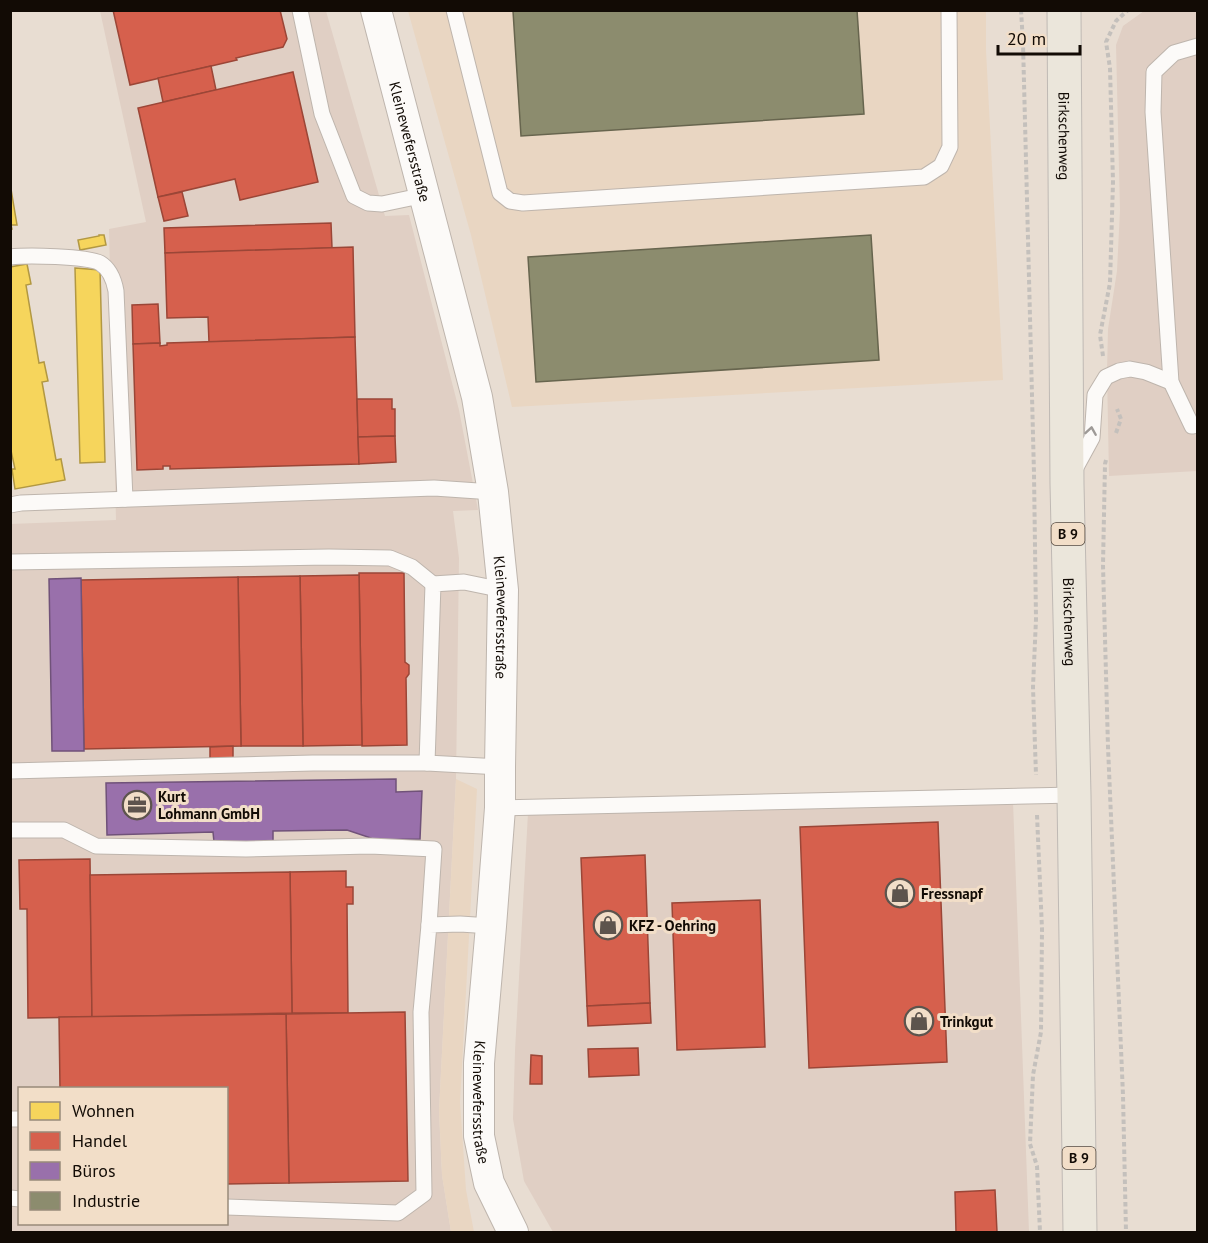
<svg xmlns="http://www.w3.org/2000/svg" width="1208" height="1243" font-family="'PT Sans',sans-serif">
<rect width="100%" height="100%" fill="#e8ddd2"/>
<!-- commercial -->
<g fill="#e0cfc4" fill-rule="evenodd">
<path d="M100 11H326L385 216 409 215 459 410 478 510 453 511 459 558 456 779 439 1111 442 1175 451 1232H11L10 524 116 520 109 229 146 222ZM20 1088H226V1224H20Z"/>
<path d="M1144 11H1197V471L1109 476 1107 372 1108 329 1117 271 1120 210 1116 45 1123 26Z"/>
<path d="M1013 802 1029 1232H553L524 1181 513 1119 515 1051 528 813Z"/>
</g>
<!-- built -->
<g fill="#e9d6c2">
<path d="M408 11H986V50L1003 380 512 407 471 235Z"/>
<path d="M456 779 477 789 460 1102 466 1190 474 1232H451L442 1175 439 1111Z"/>
</g>
<!-- homes -->
<g fill="#f6d55c" stroke="#b29842" stroke-width="1.5">
<path d="M11 189 17 225H11L12 229H10Z"/>
<path d="M99 235H104L106 245 80 250 78 240 99 236Z"/>
<path d="M27 264 31 284 26 285 39 363 44 362 48 381 42 382 56 460 61 459 65 480 15 489 12 469H15L10 446V267Z"/>
<path d="M75 268 100 270 105 462 80 463Z"/>
</g>
<!-- shops -->
<g fill="#d6604d" stroke="#9b4637" stroke-width="1.5">
<path d="M113 10H280L287 39 283 47 236 58 237 60 130 85Z"/>
<path d="M211 66 216 90 163 102 158 78Z"/>
<path d="M293 72 318 182 240 200 235 179 158 197 138 108Z"/>
<path d="M182 192 188 216 164 221 158 197Z"/>
<path d="M331 223 332 248 165 253 164 228Z"/>
<path d="M353 247 355 337 209 342 208 317 167 318 165 253Z"/>
<path d="M158 304 160 343 133 344 132 305Z"/>
<path d="M355 337 359 464 170 469V466H163V469L137 470 133 344 160 343V346L167 345V343Z"/>
<path d="M357 399H392V409H395V436L358 437Z"/>
<path d="M395 436 396 462 359 464 358 437Z"/>
<path d="M359 573H404L405 662 409 665V674L406 678 407 745 362 746Z"/>
<path d="M359 575 362 745 303 746 300 576Z"/>
<path d="M300 576 303 746H241L238 577Z"/>
<path d="M238 577 241 746 84 749 81 580Z"/>
<path d="M233 746V759H210V747Z"/>
<path d="M938 822 947 1062 809 1068 800 827Z"/>
<path d="M645 855 650 1003 587 1006 581 858Z"/>
<path d="M90 859 92 1017 28 1018 27 909H20L19 860Z"/>
<path d="M346 871V887H353V904H347L348 1013H292L290 872Z"/>
<path d="M290 872 292 1013 92 1017 90 875Z"/>
<path d="M760 900 765 1047 677 1050 672 903Z"/>
<path d="M650 1003 651 1023 588 1026 587 1006Z"/>
<path d="M405 1012 408 1181 289 1183 286 1014Z"/>
<path d="M286 1014 289 1183 226 1184V1088H60L59 1017Z"/>
<path d="M638 1048 639 1075 589 1077 588 1049Z"/>
<path d="M531 1055 542 1056V1084H530Z"/>
<path d="M995 1190 997 1232H956L955 1192Z"/>
</g>
<!-- offices -->
<g fill="#9970ab" stroke="#705279" stroke-width="1.5">
<path d="M81 578 84 751H52L49 579Z"/>
<path d="M396 779V792L422 791 420 839 371 840V838L347 830 273 831V842H214L213 832 107 835 106 783Z"/>
</g>
<!-- industry -->
<g fill="#8c8c6e" stroke="#67654e" stroke-width="1.5">
<path d="M857 10 864 114 521 136 513 11Z"/>
<path d="M871 235 879 360 536 382 528 257Z"/>
</g>
<g fill="none" stroke-linecap="round" stroke-linejoin="round">
<!-- service casing -->
<g stroke="#beb5ad" stroke-width="17">
<g id="service">
<path d="M300 10 322 114 354 196 368 203 382 204 425 195"/>
<path d="M454 10 500 193 510 201 523 203 924 177 941 166 950 147 949 10"/>
<path d="M1198 46 1174 53 1154 72 1153 112 1171 382 1192 426 1198 425"/>
<path d="M10 257C27 255 86 256 100 263 110 269 114 280 116 291L125 499"/>
<path d="M1074 471 1092 438 1095 395 1106 377 1119 371 1130 369 1146 372 1171 382"/>
<path d="M10 505 21 503 434 488 493 492"/>
<path d="M10 562 329 557 390 558 412 567 433 584"/>
<path d="M500 767 427 763 433 584 464 582 503 590"/>
<path d="M10 771 313 763H427"/>
<path d="M500 808 1074 795"/>
<path d="M10 830H64L96 846 246 849 370 846 434 849 429 925"/>
<path d="M10 1119H20"/>
<path d="M10 1198 20 1199"/>
<path d="M226 1207 398 1213 424 1194 421 1012 429 925 460 924 491 926"/>
</g>
</g>
<!-- minor casing -->
<g stroke="#beb5ad" stroke-width="32">
<g id="minor">
<path id="s1" d="M376 10 477 397 493 492 503 590 500 767V808L491 926 479 1063V1136L489 1183 513 1232"/>
</g>
</g>
<!-- primary casing -->
<g stroke="#bfb9b4" stroke-width="35">
<g id="primary">
<path id="s2" d="M1064 10 1067 484 1074 795 1080 1232"/>
</g>
</g>
<!-- path -->
<g stroke="#c4c0bc" stroke-width="4" stroke-dasharray="4.5 3" stroke-linecap="butt">
<path d="M1021 10 1023 43 1034 474 1036 619 1033 687 1036 775"/>
<path d="M1103 356 1100 335 1110 283 1113 182 1110 68 1106 42 1116 21 1128 10"/>
<path d="M1116 433 1121 419 1117 409"/>
<path d="M1106 460 1105 464 1103 565 1108 747 1123 1095 1126 1232"/>
<path d="M1037 815 1042 929 1041 1032 1033 1075 1030 1144 1037 1166 1040 1232"/>
</g>
<!-- service -->
<use href="#service" stroke="#fcfaf8" stroke-width="15"/>
<!-- minor -->
<use href="#minor" stroke="#fcfaf8" stroke-width="30"/>
<!-- primary -->
<use href="#primary" stroke="#ebe6db" stroke-width="33"/>
</g>
<!-- one-way arrows -->
<defs><path id="oneway-chevron" d="M-2-3.5L2.5 0L-2 3.5" fill="none" stroke-width="1.6" stroke-linecap="round" stroke-linejoin="round" transform="scale(1.5)"/></defs>
<use stroke="#9e9a97" href="#oneway-chevron" transform="translate(1091 431) rotate(-81)"/>
<!-- icons -->
<defs>
<g id="office-ring" transform="scale(1.5)"><circle r="9.5" fill="#f2dec8" stroke="#5d544d" stroke-width="1.5"/><path d="M-6-3h4V-5.5h4V-3h4V5H-6ZM-1-4.5V-3h2v-1.5ZM-6 0V1H6V0Z" fill="#5d544d"/></g>
<g id="shop-ring" transform="scale(1.5)"><circle r="9.5" fill="#f2dec8" stroke="#5d544d" stroke-width="1.5"/><path d="M-5-2.5h2.3a2.7 3.5 0 0 1 5.4 0H5L5.5 6h-11ZM-1.5-2.5h3a1.5 2.3 0 0 0-3 0Z" fill="#5d544d"/></g>
</defs>
<g fill-rule="evenodd">
<use href="#office-ring" x="137" y="805"/>
<use href="#shop-ring" x="900" y="893"/>
<use href="#shop-ring" x="608" y="925"/>
<use href="#shop-ring" x="919" y="1021"/>
</g>
<g text-anchor="middle" dominant-baseline="central" stroke-width="6" stroke-linejoin="round" paint-order="stroke">
<!-- shield labels -->
<g fill="#f2dec8" stroke="#554a40" stroke-width="1.5">
<rect x="1051.5" y="523" width="33" height="22" rx="4.5"/>
<rect x="1062.5" y="1147" width="33" height="22" rx="4.5"/>
</g>
<g font-size="14" font-weight="bold" fill="#120b05">
<text x="1068" y="534">B 9</text>
<text x="1079" y="1158">B 9</text>
</g>
<!-- street labels -->
<g font-size="15" fill="#120b05" stroke="#f2dec8">
<text stroke="none"><textPath href="#s2" startOffset="126">Birkschenweg</textPath></text>
<text stroke="none"><textPath href="#s1" startOffset="136">Kleinewefersstraße</textPath></text>
<text stroke="none"><textPath href="#s1" startOffset="622">Kleinewefersstraße</textPath></text>
<text stroke="none"><textPath href="#s2" startOffset="612">Birkschenweg</textPath></text>
<text stroke="none"><textPath href="#s1" startOffset="1108">Kleinewefersstraße</textPath></text>
</g>
<!-- poi labels -->
<g font-size="15" font-weight="bold" fill="#120b05" stroke="#f2dec8" text-anchor="start">
<text x="158" y="796">Kurt<tspan x="158" dy="17">Lohmann GmbH</tspan></text>
<text x="921" y="893">Fressnapf</text>
<text x="629" y="925">KFZ - Oehring</text>
<text x="940" y="1021">Trinkgut</text>
</g>
</g>
<!-- border -->
<rect width="1208" height="1243" fill="none" stroke="#120b05" stroke-width="24"/>
<!-- legend -->
<rect x="18" y="1087" width="210" height="138" fill="#f2dec8" stroke="#988a7a" stroke-width="1.5"/>
<rect x="30" y="1102" width="30" height="18" fill="#f6d55c" stroke="#988a7a" stroke-width="1.5"/>
<text x="72" y="1117" font-size="18" fill="#120b05">Wohnen</text>
<rect x="30" y="1132" width="30" height="18" fill="#d6604d" stroke="#988a7a" stroke-width="1.5"/>
<text x="72" y="1147" font-size="18" fill="#120b05">Handel</text>
<rect x="30" y="1162" width="30" height="18" fill="#9970ab" stroke="#988a7a" stroke-width="1.5"/>
<text x="72" y="1177" font-size="18" fill="#120b05">Büros</text>
<rect x="30" y="1192" width="30" height="18" fill="#8c8c6e" stroke="#988a7a" stroke-width="1.5"/>
<text x="72" y="1207" font-size="18" fill="#120b05">Industrie</text>
<!-- scale -->
<path d="M998 45v9h82v-9" fill="none" stroke="#120b05" stroke-width="3"/>
<text x="1007" y="45" font-size="18" fill="#120b05" stroke="#f2dec8" stroke-width="4.5" paint-order="stroke">20 m</text>
</svg>
